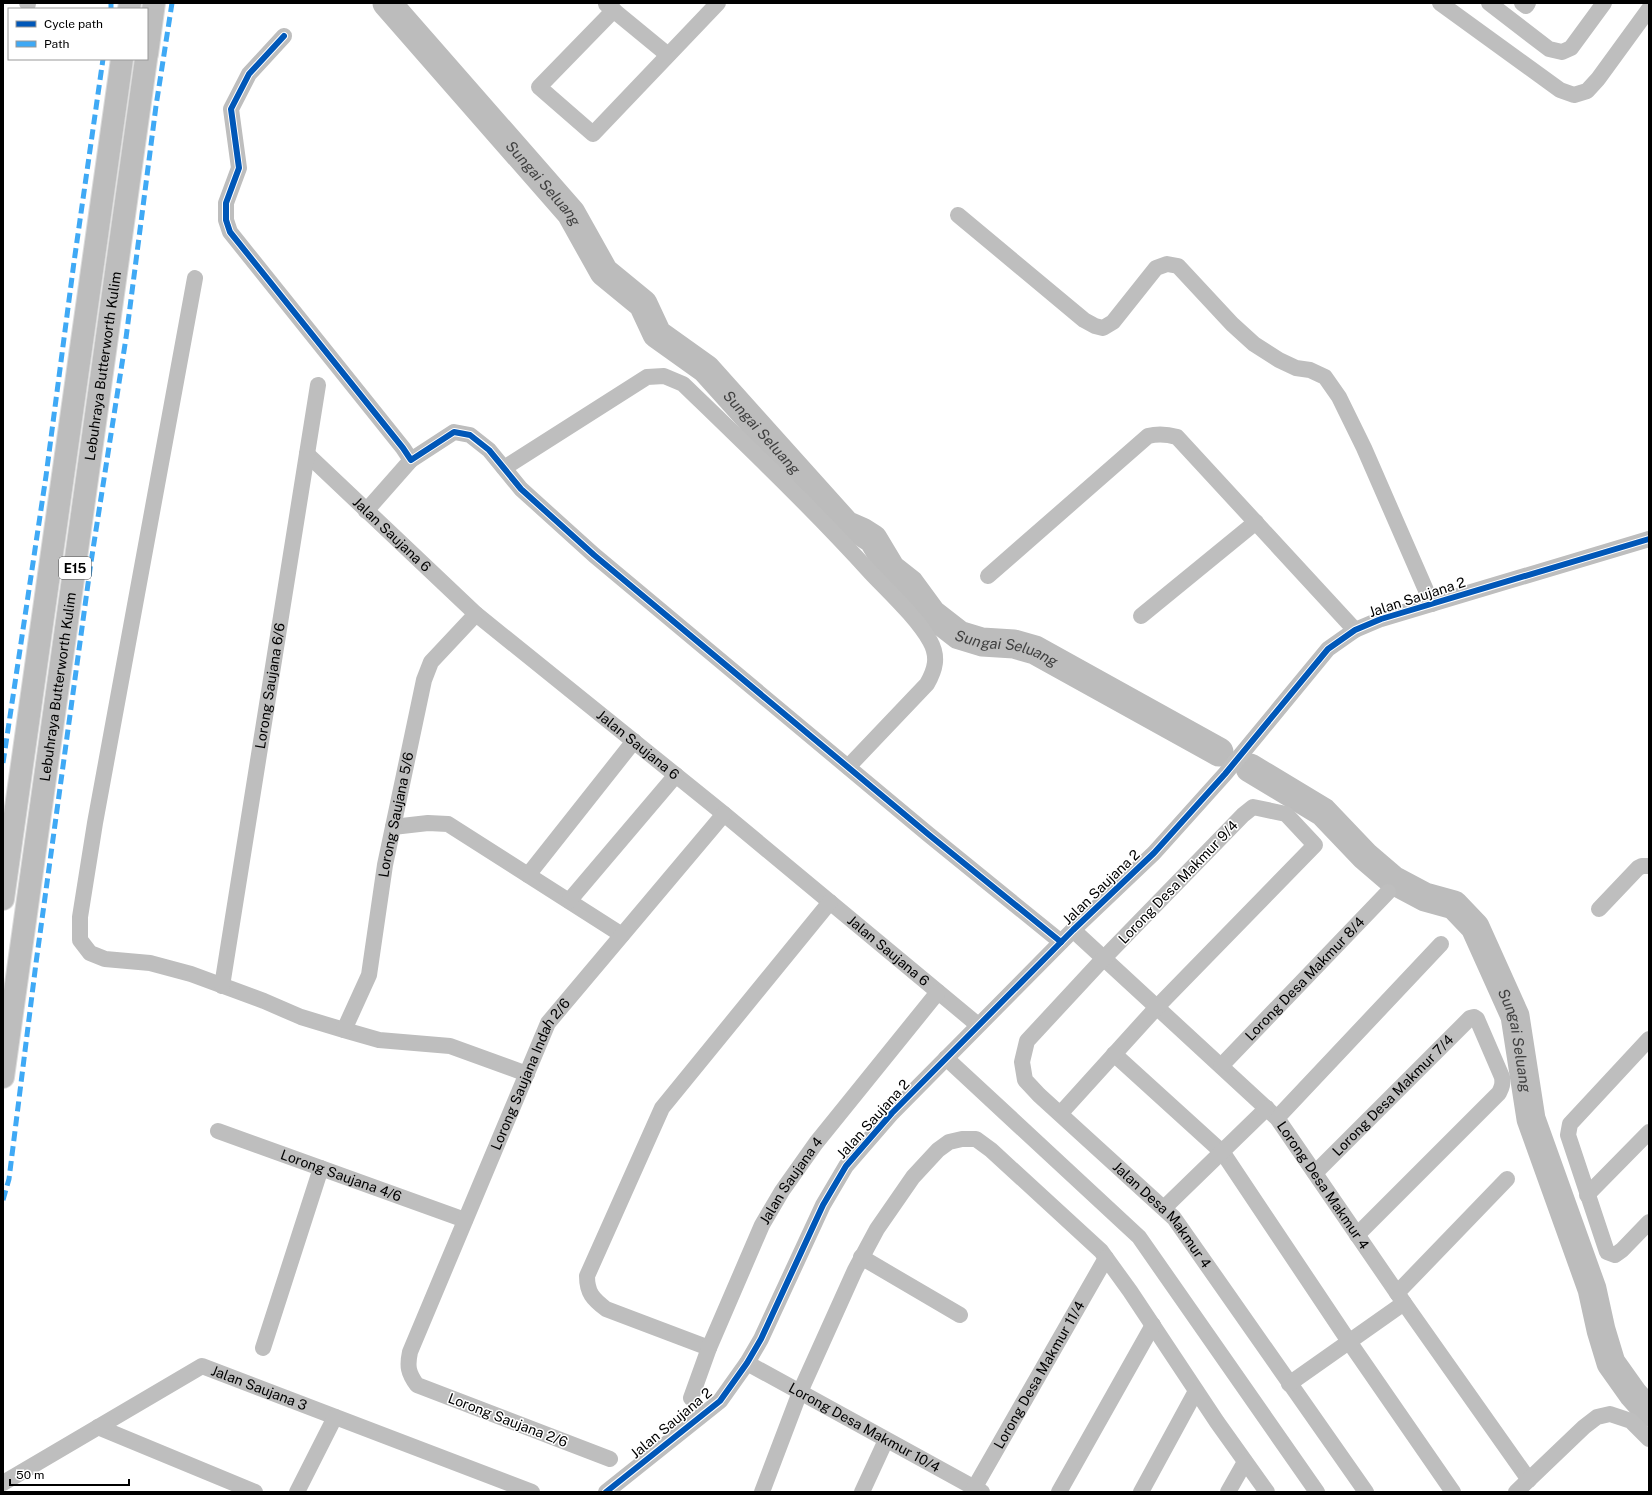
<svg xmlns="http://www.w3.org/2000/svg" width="1652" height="1495" font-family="'Public Sans',sans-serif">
<rect width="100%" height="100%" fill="#fff"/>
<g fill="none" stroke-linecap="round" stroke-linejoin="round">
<!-- river -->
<g stroke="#bcbcbc" stroke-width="29">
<path id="s1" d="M387 3 571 213 604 272 643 304 657 334 706 369 846 525 862 532 873 539 891 569 910 584 932 614 959 635 982 642 1014 644 1035 650 1219 752"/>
<path id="s2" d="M1250 768 1323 812 1365 856 1393 880 1425 897 1454 905 1475 927 1515 1016 1531 1119 1592 1289 1601 1330 1611 1363 1633 1394 1649 1412"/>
</g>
<!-- highway casing -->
<g stroke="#dbdbdb" stroke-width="24">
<g id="highway">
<path d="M129 9 130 3"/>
<path d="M147 54 154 3"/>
<path d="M3 899 122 59"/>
<path id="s16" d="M3 1077 146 59"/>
</g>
</g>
<!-- minor -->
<g stroke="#bebebe" stroke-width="16">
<path d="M27 3 28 4"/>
<path d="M1440 3 1560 90 1574 95 1587 91 1598 79 1649 9"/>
<path d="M1489 3 1549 49 1562 52 1571 48 1604 3"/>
<path d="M1522 3 1526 6 1528 3"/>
<path d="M606 4 668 55"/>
<path d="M614 10 539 87 593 134 718 3"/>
<path d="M284 36 249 74 231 109 239 168 226 203V220L230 232 403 448 411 460 454 432 470 435 489 450 521 489 594 555 928 834 1061 942"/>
<path d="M958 215 1084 320 1095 326 1103 328 1113 322 1156 268 1167 264 1178 266 1232 324 1254 344 1279 360 1296 368 1310 370 1325 377 1339 397 1364 448 1432 604"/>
<path d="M195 278 95 823 80 917V940L90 953 105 959 150 963 191 974 264 1001 301 1017 344 1030 379 1040 450 1046 527 1074"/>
<path id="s3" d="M307 454 476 614 724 814 978 1025"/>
<path d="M504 468 647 377 664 376 683 384C747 446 811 507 871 573 890 593 917 618 930 641 939 657 935 670 927 684L848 767"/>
<path d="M366 511 411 460"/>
<path d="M988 576 1148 436C1159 433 1167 434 1177 437L1355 630"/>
<path d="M1141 616 1256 522"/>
<path d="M393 827 428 823 448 824 622 935"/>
<path d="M528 875 634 741"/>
<path d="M569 901 676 775"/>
<path d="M1599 909 1638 868 1642 866H1649"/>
<path id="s4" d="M1073 930 1277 1118 1404 1303 1529 1480"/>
<path id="s5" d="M222 986 318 385"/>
<path id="s6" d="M344 1030 369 975 385 865 424 680 431 662 476 614"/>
<path d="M1649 1039 1570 1124 1568 1135 1607 1252 1615 1255 1622 1250 1649 1222"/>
<path d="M1114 1054 1223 1153 1350 1343 1453 1492"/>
<path d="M946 1058 1139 1237 1317 1492"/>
<path id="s7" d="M1221 1066 1388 892"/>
<path id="s8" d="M1060 1114 1157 1007 1315 845 1286 814 1253 807 1243 815 1104 958 1027 1041 1022 1062 1025 1080 1039 1095 1174 1218 1366 1492"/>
<path d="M1277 1118 1441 944"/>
<path id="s9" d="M218 1131 465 1220"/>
<path id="s10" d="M1315 1173 1470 1018 1474 1017 1477 1019 1502 1077C1503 1084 1502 1087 1499 1093L1357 1235"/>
<path d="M1587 1195 1649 1132"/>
<path d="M1164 1208 1267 1108"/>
<path d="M861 1257 960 1315"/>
<path d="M1397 1293 1507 1179"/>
<path d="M263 1348 321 1168"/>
<path d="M709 1348 606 1309C593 1299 587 1293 587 1276L662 1108 830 902"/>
<path id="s11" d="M747 1363 982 1492"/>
<path d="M1289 1384 1404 1303"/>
<path id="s12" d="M691 1398 709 1348 762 1225 782 1191 816 1143 938 992"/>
<path d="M98 1427 255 1492"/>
<path id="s13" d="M610 1459 417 1385C408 1373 407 1366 410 1352L548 1023 724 814"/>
<path id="s14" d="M3 1483 202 1366 532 1492"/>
<path d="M297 1492 335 1417"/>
<path d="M606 1492 720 1401 747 1363 761 1339 823 1205 846 1166 892 1113 1073 930 1154 853 1225 774 1328 649 1355 630 1381 619 1649 539"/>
<path d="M762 1492 800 1392 855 1270 877 1229 913 1177 938 1150 949 1142 962 1139H976L991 1150 1101 1251 1130 1291 1217 1422 1267 1492"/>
<path d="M862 1492 886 1440"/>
<path id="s15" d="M972 1492 1106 1258"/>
<path d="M1059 1492 1153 1325"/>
<path d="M1141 1492 1196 1391"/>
<path d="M1228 1492 1245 1462"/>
<path d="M1516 1492 1584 1427 1597 1417 1610 1414 1631 1421 1649 1439"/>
</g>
<!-- highway -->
<use href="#highway" stroke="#bdbdbd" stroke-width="22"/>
<!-- quiet -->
<g stroke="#3fa9f5" stroke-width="5" stroke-dasharray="10 5" stroke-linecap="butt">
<path d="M111 9V3"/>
<path d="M3 763 46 476 74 262 103 59"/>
<path d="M3 1200 9 1179 36 963 91 562 126 338 156 106 172 3"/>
</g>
<!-- cycleway casing -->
<g stroke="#fff" stroke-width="8">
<g id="cycleway">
<path d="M284 36 249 74 231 109 239 168 226 203V220L230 232 403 448 411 460 454 432 470 435 489 450 521 489 594 555 928 834 1061 942"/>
<path d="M606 1492 720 1401 747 1363 761 1339 823 1205 846 1166 892 1113 1073 930 1154 853 1225 774 1328 649 1355 630 1381 619 1649 539"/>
</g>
</g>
<!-- cycleway -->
<use href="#cycleway" stroke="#0057b8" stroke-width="6"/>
</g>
<g text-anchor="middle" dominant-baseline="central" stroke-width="3" stroke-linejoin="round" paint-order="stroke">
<!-- shield labels -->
<rect fill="#fff" stroke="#4c4c4c" stroke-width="1" x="59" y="557" width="32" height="22" rx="3"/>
<g font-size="13" font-weight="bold" fill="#000">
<text x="75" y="568">E15</text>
</g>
<!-- street labels -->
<g font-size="14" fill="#000" stroke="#fff">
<text stroke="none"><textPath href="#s16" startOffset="718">Lebuhraya Butterworth Kulim</textPath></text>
<text stroke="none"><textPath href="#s3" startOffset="117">Jalan Saujana 6</textPath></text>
<text transform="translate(1417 597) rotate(-18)">Jalan Saujana 2</text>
<text stroke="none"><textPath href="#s5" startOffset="304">Lorong Saujana 6/6</textPath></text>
<text stroke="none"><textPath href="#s16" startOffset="394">Lebuhraya Butterworth Kulim</textPath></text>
<text stroke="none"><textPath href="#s3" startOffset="441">Jalan Saujana 6</textPath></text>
<text stroke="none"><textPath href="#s6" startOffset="223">Lorong Saujana 5/6</textPath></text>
<text transform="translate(1178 882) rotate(-46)">Lorong Desa Makmur 9/4</text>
<text transform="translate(1101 887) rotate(-44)">Jalan Saujana 2</text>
<text stroke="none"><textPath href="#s3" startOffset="765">Jalan Saujana 6</textPath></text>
<text stroke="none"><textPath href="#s7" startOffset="121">Lorong Desa Makmur 8/4</textPath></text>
<text stroke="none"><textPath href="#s13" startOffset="545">Lorong Saujana Indah 2/6</textPath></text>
<text stroke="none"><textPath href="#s10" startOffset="110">Lorong Desa Makmur 7/4</textPath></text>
<text transform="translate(873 1119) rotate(-48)">Jalan Saujana 2</text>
<text stroke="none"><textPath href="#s9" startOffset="131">Lorong Saujana 4/6</textPath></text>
<text stroke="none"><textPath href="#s12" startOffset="240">Jalan Saujana 4</textPath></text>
<text stroke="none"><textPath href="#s4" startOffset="359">Lorong Desa Makmur 4</textPath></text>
<text stroke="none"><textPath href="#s8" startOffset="1005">Jalan Desa Makmur 4</textPath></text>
<text stroke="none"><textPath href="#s15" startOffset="135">Lorong Desa Makmur 11/4</textPath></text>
<text stroke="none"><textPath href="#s14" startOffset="292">Jalan Saujana 3</textPath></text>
<text transform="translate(508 1420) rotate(21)">Lorong Saujana 2/6</text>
<text transform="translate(671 1423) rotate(-40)">Jalan Saujana 2</text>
<text stroke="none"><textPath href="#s11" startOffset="134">Lorong Desa Makmur 10/4</textPath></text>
</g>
<!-- water labels -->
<g font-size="15" font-style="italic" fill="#414141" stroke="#fff">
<text stroke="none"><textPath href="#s1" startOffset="239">Sungai Seluang</textPath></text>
<text stroke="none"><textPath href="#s1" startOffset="575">Sungai Seluang</textPath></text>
<text stroke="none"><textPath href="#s1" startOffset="911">Sungai Seluang</textPath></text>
<text stroke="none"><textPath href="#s2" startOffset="401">Sungai Seluang</textPath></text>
</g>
</g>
<!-- border -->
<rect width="1652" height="1495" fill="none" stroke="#000000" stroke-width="8"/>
<!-- legend -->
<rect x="8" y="8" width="140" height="52" fill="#ffffff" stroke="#999999"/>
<rect x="16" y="21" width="20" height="6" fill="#0057b8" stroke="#999999"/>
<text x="44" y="28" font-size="12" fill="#000000">Cycle path</text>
<rect x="16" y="41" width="20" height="6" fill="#3fa9f5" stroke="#999999"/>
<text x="44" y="48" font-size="12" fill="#000000">Path</text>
<!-- scale -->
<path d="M10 1479v6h119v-6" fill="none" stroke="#000000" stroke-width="2"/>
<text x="16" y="1479" font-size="12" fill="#000000" stroke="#ffffff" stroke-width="3" paint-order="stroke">50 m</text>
</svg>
